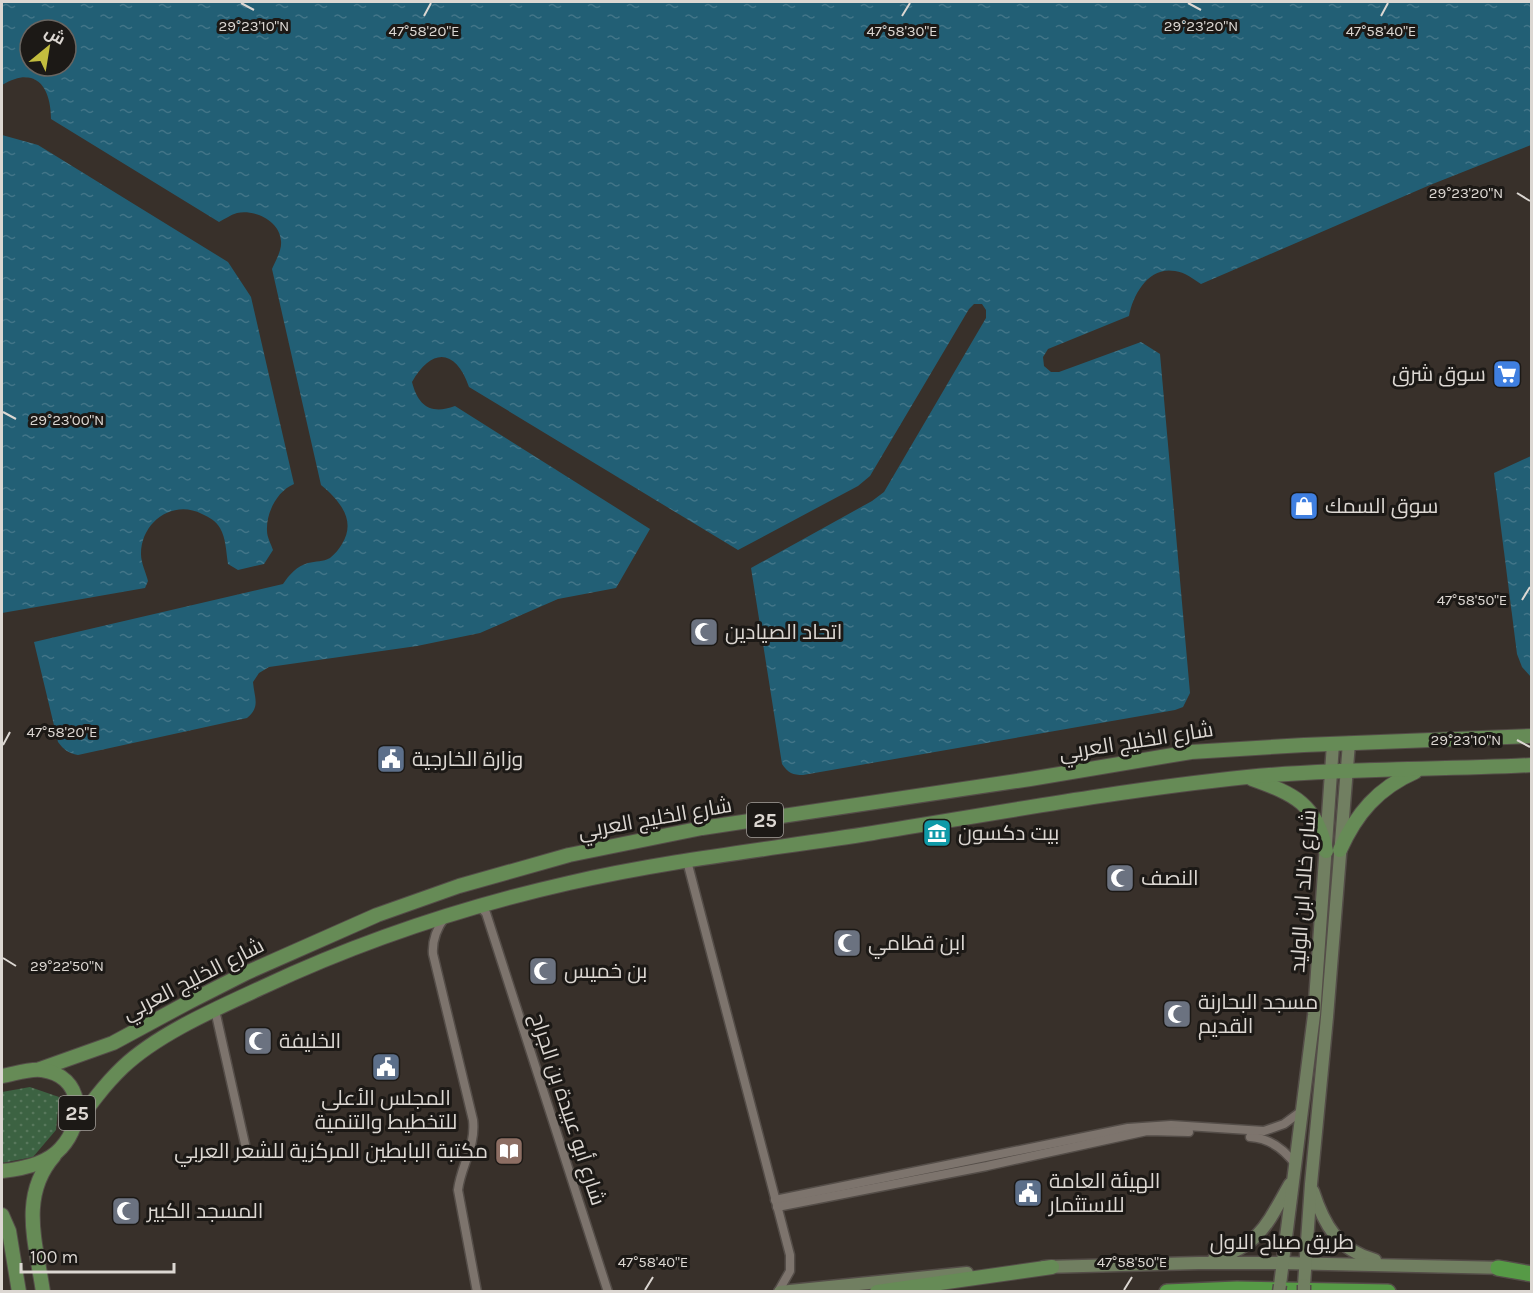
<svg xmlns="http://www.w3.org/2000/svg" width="1533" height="1293" font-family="Karla,Cairo,sans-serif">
<defs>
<pattern id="green-dots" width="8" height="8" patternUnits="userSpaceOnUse" patternTransform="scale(1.5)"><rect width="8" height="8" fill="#3c6242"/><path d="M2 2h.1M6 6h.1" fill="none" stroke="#58785c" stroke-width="1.8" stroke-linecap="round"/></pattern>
<pattern id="water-ripples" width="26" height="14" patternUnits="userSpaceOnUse" patternTransform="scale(1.5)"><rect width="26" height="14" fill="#225f75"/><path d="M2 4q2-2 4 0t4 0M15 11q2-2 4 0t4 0" fill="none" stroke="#427588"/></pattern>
</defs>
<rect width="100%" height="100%" fill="#38302a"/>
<!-- green -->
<path fill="url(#green-dots)" d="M30 1087 59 1097 56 1130 33 1157 2 1163V1092Z"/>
<!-- water -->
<g fill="url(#water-ripples)" fill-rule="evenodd">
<path d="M2 2H1531V145L1430 185 1201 284C1193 279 1185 272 1175 271 1149 266 1133 294 1129 316L1048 349 1043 357 1044 366 1051 372H1059L1141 342 1160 354 1190 693 1183 707 1175 710 803 775C793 775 788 773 782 764L751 568 872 501 884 492 986 318V310L982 304H974L969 309 870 476 858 486 738 550 469 387C456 349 432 347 412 382 418 406 431 415 455 406L650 529 616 588 558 599 480 633 417 646 269 667 259 673 253 682C254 697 261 707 247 718L78 755C68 753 64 750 58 742L34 642 283 584C289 575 297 566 308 563 316 561 323 562 330 558 335 554 339 549 342 544 357 520 339 500 321 485L272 269C276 260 282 250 281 241 280 221 254 209 237 213 230 215 225 219 219 222L51 119C51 86 35 65 2 85ZM30 30H66V66H30Z"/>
<path d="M2 135 38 145 228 262 251 297 294 484C277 491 266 513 267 531 267 537 271 544 273 550L264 564 238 570 228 564C226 552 226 538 220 528 216 521 209 517 202 514 173 499 141 522 141 554 141 563 146 573 148 581L145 588 2 613Z"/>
<path d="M1531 456V677L1522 667 1517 654 1494 473Z"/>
</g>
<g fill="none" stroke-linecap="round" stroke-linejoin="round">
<!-- minor casing -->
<g stroke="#544d48" stroke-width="11">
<g id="minor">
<path d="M687 861 790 1255V1271L778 1292"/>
<path d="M479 906 486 913 608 1292"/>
<path d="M445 917C437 928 432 941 433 954L473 1120C476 1147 461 1165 458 1190L477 1292"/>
<path d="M215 1010 245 1144"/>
<path d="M1250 1137C1270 1138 1284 1149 1296 1165"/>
<path d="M775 1200 1128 1128 1171 1125 1264 1131 1284 1124 1303 1110"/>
<path d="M777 1207 987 1166 1147 1131 1189 1132"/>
</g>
</g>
<!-- secondary casing -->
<g stroke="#544d48" stroke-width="15">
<g id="secondary">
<path d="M1313 1191C1324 1225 1338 1250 1375 1260"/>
<path d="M1214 1259C1260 1246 1268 1222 1290 1184"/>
<path d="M1044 1267 1199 1263H1283L1506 1268"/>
<path d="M1280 1285 1314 1015 1333 744"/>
<path d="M1304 1285 1311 1184 1327 1017 1349 743"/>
<path d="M780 1292 967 1273"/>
</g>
</g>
<!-- primary casing -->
<g stroke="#544d48" stroke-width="16">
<g id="primary">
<path d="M1252 779C1294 794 1317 804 1326 851"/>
<path d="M1340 850C1356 814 1378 788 1415 772"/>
<path d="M40 1069 113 1043 189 1002 246 973 377 915 459 886 569 855 702 828 1030 779 1191 752 1304 745 1532 736"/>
<path d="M2 1076C14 1074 30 1068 42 1070 84 1076 85 1122 61 1148 47 1164 22 1169 2 1171"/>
<path d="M74 1127C89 1106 104 1085 123 1067 159 1033 218 1008 263 987 361 941 463 907 569 883 669 860 772 849 873 833 997 813 1121 790 1247 777 1341 768 1437 770 1532 765"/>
<path d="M2 1215 9 1231 19 1292"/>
<path d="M43 1292C36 1243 19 1196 54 1156"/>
<path d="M877 1292 1052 1267"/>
</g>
</g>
<!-- motorway casing -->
<g stroke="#544d48" stroke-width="18">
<g id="motorway">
<path d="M1498 1268 1532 1274"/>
<path d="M1167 1292 1237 1289 1388 1292"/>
</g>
</g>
<!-- minor -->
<use href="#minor" stroke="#7d746d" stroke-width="8"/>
<!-- secondary -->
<use href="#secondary" stroke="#717f61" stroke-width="12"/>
<!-- primary -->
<use href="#primary" stroke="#668b56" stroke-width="14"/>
<!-- motorway -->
<use href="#motorway" stroke="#569a46" stroke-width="15"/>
<!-- secondary-bridge casing -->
<g stroke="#544d48" stroke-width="15" stroke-linecap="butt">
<g id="secondary-bridge">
<path d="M1279 1292 1280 1285"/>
<path d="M1304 1292V1285"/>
</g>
</g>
<!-- secondary-bridge -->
<use href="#secondary-bridge" stroke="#717f61" stroke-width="12"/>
</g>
<!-- ticks -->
<path fill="none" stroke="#dcd7d2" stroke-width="2" d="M241 3 254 10M1188 3 1201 10M424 16 431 3M902 16 910 3M1381 16 1388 3M1517 193 1530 201M3 412 16 419M1522 600 1530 587M1517 740 1530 747M3 745 10 732M3 958 16 966M645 1290 653 1277M1124 1290 1132 1277"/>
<!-- icons -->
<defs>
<g id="supermarket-square" transform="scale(1.5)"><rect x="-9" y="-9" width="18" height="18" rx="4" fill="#3f7fe0" stroke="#1c1916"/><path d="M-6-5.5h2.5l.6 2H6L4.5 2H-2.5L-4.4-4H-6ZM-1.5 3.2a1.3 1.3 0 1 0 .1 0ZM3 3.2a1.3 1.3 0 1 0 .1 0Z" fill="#fff"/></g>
<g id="shop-square" transform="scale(1.5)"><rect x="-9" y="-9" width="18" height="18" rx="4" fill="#3f7fe0" stroke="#1c1916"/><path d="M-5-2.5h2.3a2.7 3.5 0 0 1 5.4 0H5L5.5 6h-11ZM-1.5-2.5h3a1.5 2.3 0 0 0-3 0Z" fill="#fff"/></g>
<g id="mosque-square" transform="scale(1.5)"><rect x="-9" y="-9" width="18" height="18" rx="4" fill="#6b7280" stroke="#1c1916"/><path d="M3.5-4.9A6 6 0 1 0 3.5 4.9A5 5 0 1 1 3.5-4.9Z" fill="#fff"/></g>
<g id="civic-square" transform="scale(1.5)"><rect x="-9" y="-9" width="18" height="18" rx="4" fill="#5c6f8a" stroke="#1c1916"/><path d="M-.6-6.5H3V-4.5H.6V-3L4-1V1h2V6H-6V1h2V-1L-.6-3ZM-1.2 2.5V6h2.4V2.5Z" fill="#fff"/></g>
<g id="museum-square" transform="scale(1.5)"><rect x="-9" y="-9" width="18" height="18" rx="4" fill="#0f9aa8" stroke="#1c1916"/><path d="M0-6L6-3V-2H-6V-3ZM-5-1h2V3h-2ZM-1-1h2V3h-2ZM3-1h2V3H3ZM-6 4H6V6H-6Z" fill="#fff"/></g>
<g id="library-square" transform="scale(1.5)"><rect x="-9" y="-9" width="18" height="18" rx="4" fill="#8d6e63" stroke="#1c1916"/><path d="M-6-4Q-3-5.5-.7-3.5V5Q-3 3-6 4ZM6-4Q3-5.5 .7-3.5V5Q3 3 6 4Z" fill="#fff"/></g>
</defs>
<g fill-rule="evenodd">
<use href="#supermarket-square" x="1507" y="374"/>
<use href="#shop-square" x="1304" y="506"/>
<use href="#mosque-square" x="704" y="632"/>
<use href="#civic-square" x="391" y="759"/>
<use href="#museum-square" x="937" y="833"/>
<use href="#mosque-square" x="1120" y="878"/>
<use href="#mosque-square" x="847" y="943"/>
<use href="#mosque-square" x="543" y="971"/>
<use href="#mosque-square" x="1177" y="1014"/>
<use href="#mosque-square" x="258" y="1041"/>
<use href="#civic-square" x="386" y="1067"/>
<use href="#library-square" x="509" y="1151"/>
<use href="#civic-square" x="1028" y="1193"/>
<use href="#mosque-square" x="126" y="1211"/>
</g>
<g text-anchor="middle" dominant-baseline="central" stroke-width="6" stroke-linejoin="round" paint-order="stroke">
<!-- shield labels -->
<g fill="#1c1916" stroke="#a29e9a" stroke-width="1.5">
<rect x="747" y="803" width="36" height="34" rx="4.5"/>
<rect x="59" y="1096" width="36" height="34" rx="4.5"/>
</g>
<g font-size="20" font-weight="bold" fill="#dcd7d2">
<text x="765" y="820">25</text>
<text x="77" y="1113">25</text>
</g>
<!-- poi labels -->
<g font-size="21" fill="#dcd7d2" stroke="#1c1916" text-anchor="start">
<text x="1486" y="374" text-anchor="end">سوق شرق</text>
<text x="1325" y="506">سوق السمك</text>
<text x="725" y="632">اتحاد الصيادين</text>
<text x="412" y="759">وزارة الخارجية</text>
<text x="958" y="833">بيت دكسون</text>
<text x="1141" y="878">النصف</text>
<text x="868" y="943">ابن قطامي</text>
<text x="564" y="971">بن خميس</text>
<text x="1198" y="1002">مسجد البحارنة<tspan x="1198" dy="24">القديم</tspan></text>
<text x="279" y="1041">الخليفة</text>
<text x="386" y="1098" text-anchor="middle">المجلس الأعلى<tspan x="386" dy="24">للتخطيط والتنمية</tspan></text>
<text x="488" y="1151" text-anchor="end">مكتبة البابطين المركزية للشعر العربي</text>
<text x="1049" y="1181">الهيئة العامة<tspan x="1049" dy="24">للاستثمار</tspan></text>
<text x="147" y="1211">المسجد الكبير</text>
</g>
<!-- street labels -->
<g font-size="21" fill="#dcd7d2" stroke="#1c1916">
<text transform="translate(1136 741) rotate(-9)">شارع الخليج العربي</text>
<text transform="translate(655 818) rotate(-10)">شارع الخليج العربي</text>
<text transform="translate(1303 891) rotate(-86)">شارع خالد ابن الوليد</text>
<text transform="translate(193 979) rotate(-27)">شارع الخليج العربي</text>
<text transform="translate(568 1109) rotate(72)">شارع أبو عبيدة بن الجراح</text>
<text x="1282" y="1242">طريق صباح الاول</text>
</g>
</g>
<g font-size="15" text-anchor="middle" fill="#dcd7d2" stroke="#1c1916" stroke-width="6" stroke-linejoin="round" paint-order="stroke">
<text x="254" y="31">29°23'10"N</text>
<text x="1201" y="31">29°23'20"N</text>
<text x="424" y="36">47°58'20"E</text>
<text x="902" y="36">47°58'30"E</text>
<text x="1381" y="36">47°58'40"E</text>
<text x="1466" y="198">29°23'20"N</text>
<text x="67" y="425">29°23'00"N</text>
<text x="1472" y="605">47°58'50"E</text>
<text x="62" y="737">47°58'20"E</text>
<text x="1466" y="745">29°23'10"N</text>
<text x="67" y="971">29°22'50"N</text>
<text x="653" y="1267">47°58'40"E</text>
<text x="1132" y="1267">47°58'50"E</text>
</g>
<!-- border -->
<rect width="1533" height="1293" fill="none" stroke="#dcd7d2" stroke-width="6"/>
<!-- north arrow -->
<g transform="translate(48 48) rotate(30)"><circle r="28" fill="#1c1916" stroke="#696561" stroke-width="1.5"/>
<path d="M0-4.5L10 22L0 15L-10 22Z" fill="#c3bd3e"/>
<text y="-9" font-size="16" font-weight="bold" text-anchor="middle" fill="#dcd7d2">ش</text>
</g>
<!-- scale -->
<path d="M21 1263v9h153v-9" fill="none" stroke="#dcd7d2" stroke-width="3"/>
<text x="30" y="1263" font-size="18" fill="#dcd7d2" stroke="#1c1916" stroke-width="4.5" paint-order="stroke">100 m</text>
</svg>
